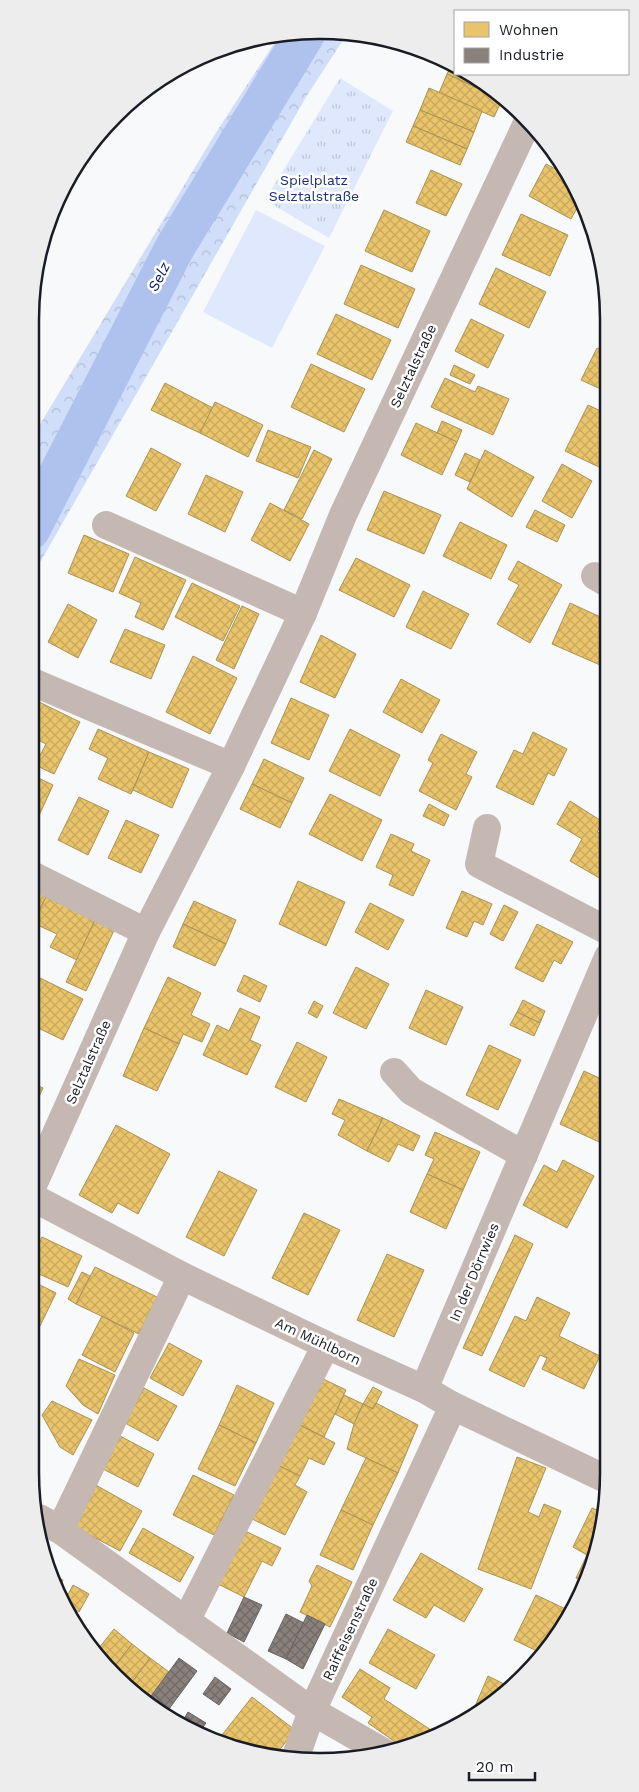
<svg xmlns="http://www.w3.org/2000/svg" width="639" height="1792" font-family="'Work Sans',sans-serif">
<defs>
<pattern id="forest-crowns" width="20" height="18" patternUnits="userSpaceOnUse" patternTransform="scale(1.25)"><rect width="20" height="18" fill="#d0defa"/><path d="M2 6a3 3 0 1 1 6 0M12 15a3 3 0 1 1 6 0" fill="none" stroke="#b2bed6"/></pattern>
<pattern id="park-tufts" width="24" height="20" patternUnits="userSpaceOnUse" patternTransform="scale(1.25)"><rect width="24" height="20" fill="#dfe8fd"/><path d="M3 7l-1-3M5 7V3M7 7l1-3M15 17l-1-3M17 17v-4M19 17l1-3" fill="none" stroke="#bfc6d9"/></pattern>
<pattern id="homes-cross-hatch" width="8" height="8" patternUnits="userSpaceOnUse" patternTransform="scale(1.25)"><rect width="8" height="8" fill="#e9c46a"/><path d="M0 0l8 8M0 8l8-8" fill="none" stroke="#c7a85c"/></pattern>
<pattern id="industry-cross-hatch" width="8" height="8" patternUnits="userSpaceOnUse" patternTransform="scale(1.25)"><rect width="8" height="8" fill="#8a817c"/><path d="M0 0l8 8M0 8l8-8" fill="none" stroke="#706965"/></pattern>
</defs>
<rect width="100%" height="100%" fill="#f7f9fb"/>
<!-- grass -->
<path fill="#dfe8fd" d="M256 210 325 246 272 348 203 312Z"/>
<!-- forest -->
<path fill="url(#forest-crowns)" d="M281 33 345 37 306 97 30 580V441L215 134Z"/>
<!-- park -->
<path fill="url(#park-tufts)" d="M340 78 393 111 329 238 265 200Z"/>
<!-- homes -->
<g fill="url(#homes-cross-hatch)" stroke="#ab9255">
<path d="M452 64 455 65V74H470L499 97 447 74Z"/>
<path d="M447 74 502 100 494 117 439 93Z"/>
<path d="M429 88 482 111 474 132 420 110Z"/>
<path d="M420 110 474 132 467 149 413 126Z"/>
<path d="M413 126 467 149 460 165 406 142Z"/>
<path d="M546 164 569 176 579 192 582 199 571 219 529 196Z"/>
<path d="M431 170 462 184 446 216 416 203Z"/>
<path d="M384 210 430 231 412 272 365 251Z"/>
<path d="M521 214 568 235 550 276 502 255Z"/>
<path d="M361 265 415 289 398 328 344 304Z"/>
<path d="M496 268 546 292 529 328 479 304Z"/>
<path d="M336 314 391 340 372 380 317 354Z"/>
<path d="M471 319 504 335 488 368 455 351Z"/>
<path d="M597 348 607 353V392L581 380Z"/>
<path d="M311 364 365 389 344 432 291 407Z"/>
<path d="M454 365 475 375 470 384 450 375Z"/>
<path d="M445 378 475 392 478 386 509 399 493 435 431 407Z"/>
<path d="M165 383 213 408 200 433 151 410Z"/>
<path d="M215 402 263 425 248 457 200 433Z"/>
<path d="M588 405 607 414V451L599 467 565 451Z"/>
<path d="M442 421 462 430 457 442 437 433Z"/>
<path d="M416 423 457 442 442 475 401 455Z"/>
<path d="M268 430 311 447 298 478 256 461Z"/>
<path d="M151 448 181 464 156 511 126 496Z"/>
<path d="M314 450 332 459 302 519 284 510Z"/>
<path d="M485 450 534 477 512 517 467 489Z"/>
<path d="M465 453 480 460 470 482 455 475Z"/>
<path d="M562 464 592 481 572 518 542 501Z"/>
<path d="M206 475 243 492 225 532 188 514Z"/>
<path d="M384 491 441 515 424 554 367 530Z"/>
<path d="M270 503 309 524 290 561 251 540Z"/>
<path d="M535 510 565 525 557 542 526 527Z"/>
<path d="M460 522 507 545 491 579 443 556Z"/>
<path d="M84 535 129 554 113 592 68 573Z"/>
<path d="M135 557 186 580 163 630 135 617 141 603 119 593Z"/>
<path d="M356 558 410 585 394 617 339 590Z"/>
<path d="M518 561 562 585 530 643 497 624 519 585 508 579Z"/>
<path d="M192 583 240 606 223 641 175 617Z"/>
<path d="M423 591 469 614 451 649 406 627Z"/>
<path d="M570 603 607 620V668L552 644Z"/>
<path d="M68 604 97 620 78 658 48 642Z"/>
<path d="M242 606 259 614 234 669 216 660Z"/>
<path d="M125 629 165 645 151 679 110 662Z"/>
<path d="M321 635 356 654 335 698 300 682Z"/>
<path d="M193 656 237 678 210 734 166 712Z"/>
<path d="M401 679 440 700 422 733 383 712Z"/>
<path d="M291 698 329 715 309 760 271 743Z"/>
<path d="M37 701 80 722 54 774 35 765 46 744 30 736V716Z"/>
<path d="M98 729 149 752 131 794 98 779 108 758 89 749Z"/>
<path d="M350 729 400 755 380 796 329 771Z"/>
<path d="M533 732 567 749 554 776 548 773 533 805 496 787 514 750 523 754Z"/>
<path d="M441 734 477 752 466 774 472 777 456 810 419 791 433 763 428 760Z"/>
<path d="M149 752 189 769 172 808 133 790Z"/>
<path d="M264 759 304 778 292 803 252 784Z"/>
<path d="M608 764V781L601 778Z"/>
<path d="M30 774 53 785 37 820 30 816Z"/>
<path d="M252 784 292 803 280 828 240 809Z"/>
<path d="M330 794 382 820 362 861 309 834Z"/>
<path d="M79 797 109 811 88 855 58 840Z"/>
<path d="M570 801 603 822 597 832 608 838V872L603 880 570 861 582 839 557 824Z"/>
<path d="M429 804 449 815 444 826 423 816Z"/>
<path d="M126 820 159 835 141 873 108 858Z"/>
<path d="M391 834 414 844 411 851 430 860 413 896 389 885 393 875 376 867Z"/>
<path d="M298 881 345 902 326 946 279 924Z"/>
<path d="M30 886 47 895 30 929Z"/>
<path d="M462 891 492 904 483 925 474 921 467 937 446 928Z"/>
<path d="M47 895 96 918 77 960 50 947 57 934 33 923Z"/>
<path d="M194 901 236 920 226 944 183 924Z"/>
<path d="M370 903 404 920 388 950 355 932Z"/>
<path d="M504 905 518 912 503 941 490 934Z"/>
<path d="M96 918 116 926 86 991 66 982Z"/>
<path d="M183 924 226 944 215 966 173 947Z"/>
<path d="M537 924 573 942 561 964 554 960 543 982 515 968Z"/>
<path d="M356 967 389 984 366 1029 333 1013Z"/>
<path d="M244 975 267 986 260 1002 237 991Z"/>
<path d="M38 977 83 999 63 1040 30 1024V993Z"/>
<path d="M168 977 201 993 191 1015 210 1024 202 1042 183 1034 179 1044 144 1028Z"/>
<path d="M426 990 463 1007 446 1045 409 1028Z"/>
<path d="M523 1000 545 1011 540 1023 517 1012Z"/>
<path d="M314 1001 323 1006 317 1018 308 1013Z"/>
<path d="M240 1008 260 1017 250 1040 261 1045 247 1075 203 1055 217 1025 229 1031Z"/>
<path d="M517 1012 540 1023 534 1036 510 1025Z"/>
<path d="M144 1028 179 1044 157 1091 123 1076Z"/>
<path d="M297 1042 327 1057 306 1102 275 1087Z"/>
<path d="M489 1045 521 1060 498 1110 466 1095Z"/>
<path d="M584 1071 608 1082V1146L560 1124Z"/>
<path d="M30 1082 43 1088 31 1114 30 1113Z"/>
<path d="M339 1099 383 1118 367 1151 338 1135 345 1120 332 1114Z"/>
<path d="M383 1118 420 1136 413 1151 398 1144 389 1162 367 1151Z"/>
<path d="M116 1125 170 1154 138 1214 118 1203 112 1213 79 1195Z"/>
<path d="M435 1132 480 1152 463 1190 427 1174 434 1159 425 1155Z"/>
<path d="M563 1160 594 1176 567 1228 523 1205 544 1165 557 1172Z"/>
<path d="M219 1171 257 1190 224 1256 186 1237Z"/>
<path d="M427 1174 463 1190 446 1229 410 1212Z"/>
<path d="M304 1213 340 1230 308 1295 272 1278Z"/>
<path d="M515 1235 533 1244 482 1356 463 1348Z"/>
<path d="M42 1237 82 1256 68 1287 30 1270V1263Z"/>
<path d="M387 1254 424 1270 394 1337 357 1320Z"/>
<path d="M95 1267 157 1297 139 1334 76 1304Z"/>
<path d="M82 1272 90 1276 76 1304 68 1299Z"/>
<path d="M30 1280 56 1293 40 1326 30 1321Z"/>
<path d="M537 1297 570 1313 559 1336 600 1356 584 1389 542 1369 547 1358 540 1355 524 1387 489 1370 515 1316 526 1321Z"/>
<path d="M102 1316 134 1333 115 1372 82 1355Z"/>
<path d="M169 1343 202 1361 183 1396 150 1378Z"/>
<path d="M79 1359 115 1375 98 1414 83 1405 66 1386Z"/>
<path d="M315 1375 346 1390 324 1437 294 1422Z"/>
<path d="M237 1385 274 1403 256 1443 219 1425Z"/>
<path d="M373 1387 382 1392 373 1409 363 1404Z"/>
<path d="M144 1388 177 1406 158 1441 125 1423Z"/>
<path d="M344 1395 363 1404 354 1424 335 1414Z"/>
<path d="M52 1401 92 1420 73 1455 60 1447 42 1415Z"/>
<path d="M376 1403 418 1425 398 1473 347 1449 354 1424 363 1404 373 1409Z"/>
<path d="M294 1422 335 1443 324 1465 309 1458 300 1476 273 1463Z"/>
<path d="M219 1425 256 1443 235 1486 198 1469Z"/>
<path d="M120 1436 154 1454 138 1487 103 1469Z"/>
<path d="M517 1457 546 1468 528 1512 539 1517 544 1504 561 1511 531 1589 478 1569Z"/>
<path d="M366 1458 398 1473 373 1525 341 1510Z"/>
<path d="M273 1463 300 1476 295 1485 307 1492 285 1535 246 1516Z"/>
<path d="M193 1475 234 1495 214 1535 173 1515Z"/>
<path d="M94 1484 142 1511 120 1551 71 1525Z"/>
<path d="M592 1508 604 1513 599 1547 584 1581 576 1578 587 1555 573 1547Z"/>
<path d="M341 1510 373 1525 353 1570 320 1555Z"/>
<path d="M143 1528 194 1557 180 1582 129 1553Z"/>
<path d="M241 1529 281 1548 272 1566 262 1561 244 1597 216 1583Z"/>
<path d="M421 1553 483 1589 464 1622 434 1605 426 1618 393 1600Z"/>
<path d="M317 1565 352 1582 330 1627 300 1612 312 1586 309 1581Z"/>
<path d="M50 1574 63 1580 58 1592 52 1583Z"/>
<path d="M73 1585 89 1594 79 1612 64 1602Z"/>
<path d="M536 1595 570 1611 558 1635 541 1653 514 1640Z"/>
<path d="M114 1629 132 1644 111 1671 102 1664 95 1653Z"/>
<path d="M388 1629 435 1655 416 1689 369 1663Z"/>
<path d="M132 1644 150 1658 130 1685 111 1671Z"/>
<path d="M150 1658 169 1672 149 1699 130 1685Z"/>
<path d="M360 1669 390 1688 384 1699 431 1730 425 1738 404 1748 368 1723 372 1717 342 1697Z"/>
<path d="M488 1676 508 1686 481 1713 470 1718Z"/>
<path d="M252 1697 295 1730 274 1757 218 1740Z"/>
</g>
<!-- industry -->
<g fill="url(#industry-cross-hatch)" stroke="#686362">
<path d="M244 1597 262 1605 244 1642 227 1633Z"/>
<path d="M286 1614 304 1623 286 1659 268 1651Z"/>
<path d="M307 1615 325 1624 303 1669 286 1659Z"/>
<path d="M179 1658 197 1671 166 1713 149 1699Z"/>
<path d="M215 1677 231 1689 219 1705 203 1694Z"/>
<path d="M188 1712 206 1723 198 1734 181 1724Z"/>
</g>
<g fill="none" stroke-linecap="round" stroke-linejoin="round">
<!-- river -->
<path stroke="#afc2ee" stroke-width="40" d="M30 530 174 249 305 34"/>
<!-- minor -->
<g stroke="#c5b8b3" stroke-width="28">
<path d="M106 525 303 613"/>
<path d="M595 576 607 583"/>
<path d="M30 681 231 766"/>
<path d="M487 828 479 864 608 931"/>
<path d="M30 874 146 932"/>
<path d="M394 1072 411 1091 524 1155"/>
<path d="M30 1192 146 932 231 766 303 613 343 515 528 121"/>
<path d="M30 1196 182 1276 326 1345 424 1389 453 1406 608 1480"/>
<path d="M424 1389 608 957"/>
<path d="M39 1518 60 1530 312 1711 453 1406"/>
<path d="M60 1530 182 1276"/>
<path d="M186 1621 326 1345"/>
<path d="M295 1759 312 1711 385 1753"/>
</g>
</g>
<g text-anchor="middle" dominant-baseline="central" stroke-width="5" stroke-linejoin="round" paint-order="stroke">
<!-- park labels -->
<g font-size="14" fill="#193077" stroke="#fff">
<text x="314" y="180">Spielplatz<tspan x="314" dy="16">Selztalstraße</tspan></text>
</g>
<!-- street labels -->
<g font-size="14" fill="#191c25" stroke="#fff">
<text transform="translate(413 366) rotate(-65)">Selztalstraße</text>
<text transform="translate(88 1062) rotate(-66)">Selztalstraße</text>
<text transform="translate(474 1272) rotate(-67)">In der Dörrwies</text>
<text transform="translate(318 1341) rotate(25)">Am Mühlborn</text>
<text transform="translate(350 1629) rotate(-65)">Raiffeisenstraße</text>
</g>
<!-- water labels -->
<g font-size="15" font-style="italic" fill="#0c1f65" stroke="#fff">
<text transform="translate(159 277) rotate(-63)">Selz</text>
</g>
</g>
<!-- crop -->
<path d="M0 0H639V1792H0ZM319 39H320A280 280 0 0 1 600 319V1473A280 280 0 0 1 320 1753H319A280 280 0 0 1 39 1473V319A280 280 0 0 1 319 39Z" fill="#ededee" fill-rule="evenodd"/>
<path fill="none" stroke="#191c25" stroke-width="2.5" d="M319 39H320A280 280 0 0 1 600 319V1473A280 280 0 0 1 320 1753H319A280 280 0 0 1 39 1473V319A280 280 0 0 1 319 39Z"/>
<!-- legend -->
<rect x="454" y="10" width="175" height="65" fill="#ffffff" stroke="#a3a4a8"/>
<rect x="464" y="22" width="25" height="15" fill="#e9c46a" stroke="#a3a4a8"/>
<text x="499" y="35" font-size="15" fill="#191c25">Wohnen</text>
<rect x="464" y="48" width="25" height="15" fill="#8a817c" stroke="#a3a4a8"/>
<text x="499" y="60" font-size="15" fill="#191c25">Industrie</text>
<!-- scale -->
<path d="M469 1772v8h66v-8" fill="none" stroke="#191c25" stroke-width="2.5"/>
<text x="476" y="1772" font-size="15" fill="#191c25" stroke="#ffffff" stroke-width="4" paint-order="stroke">20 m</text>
</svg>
